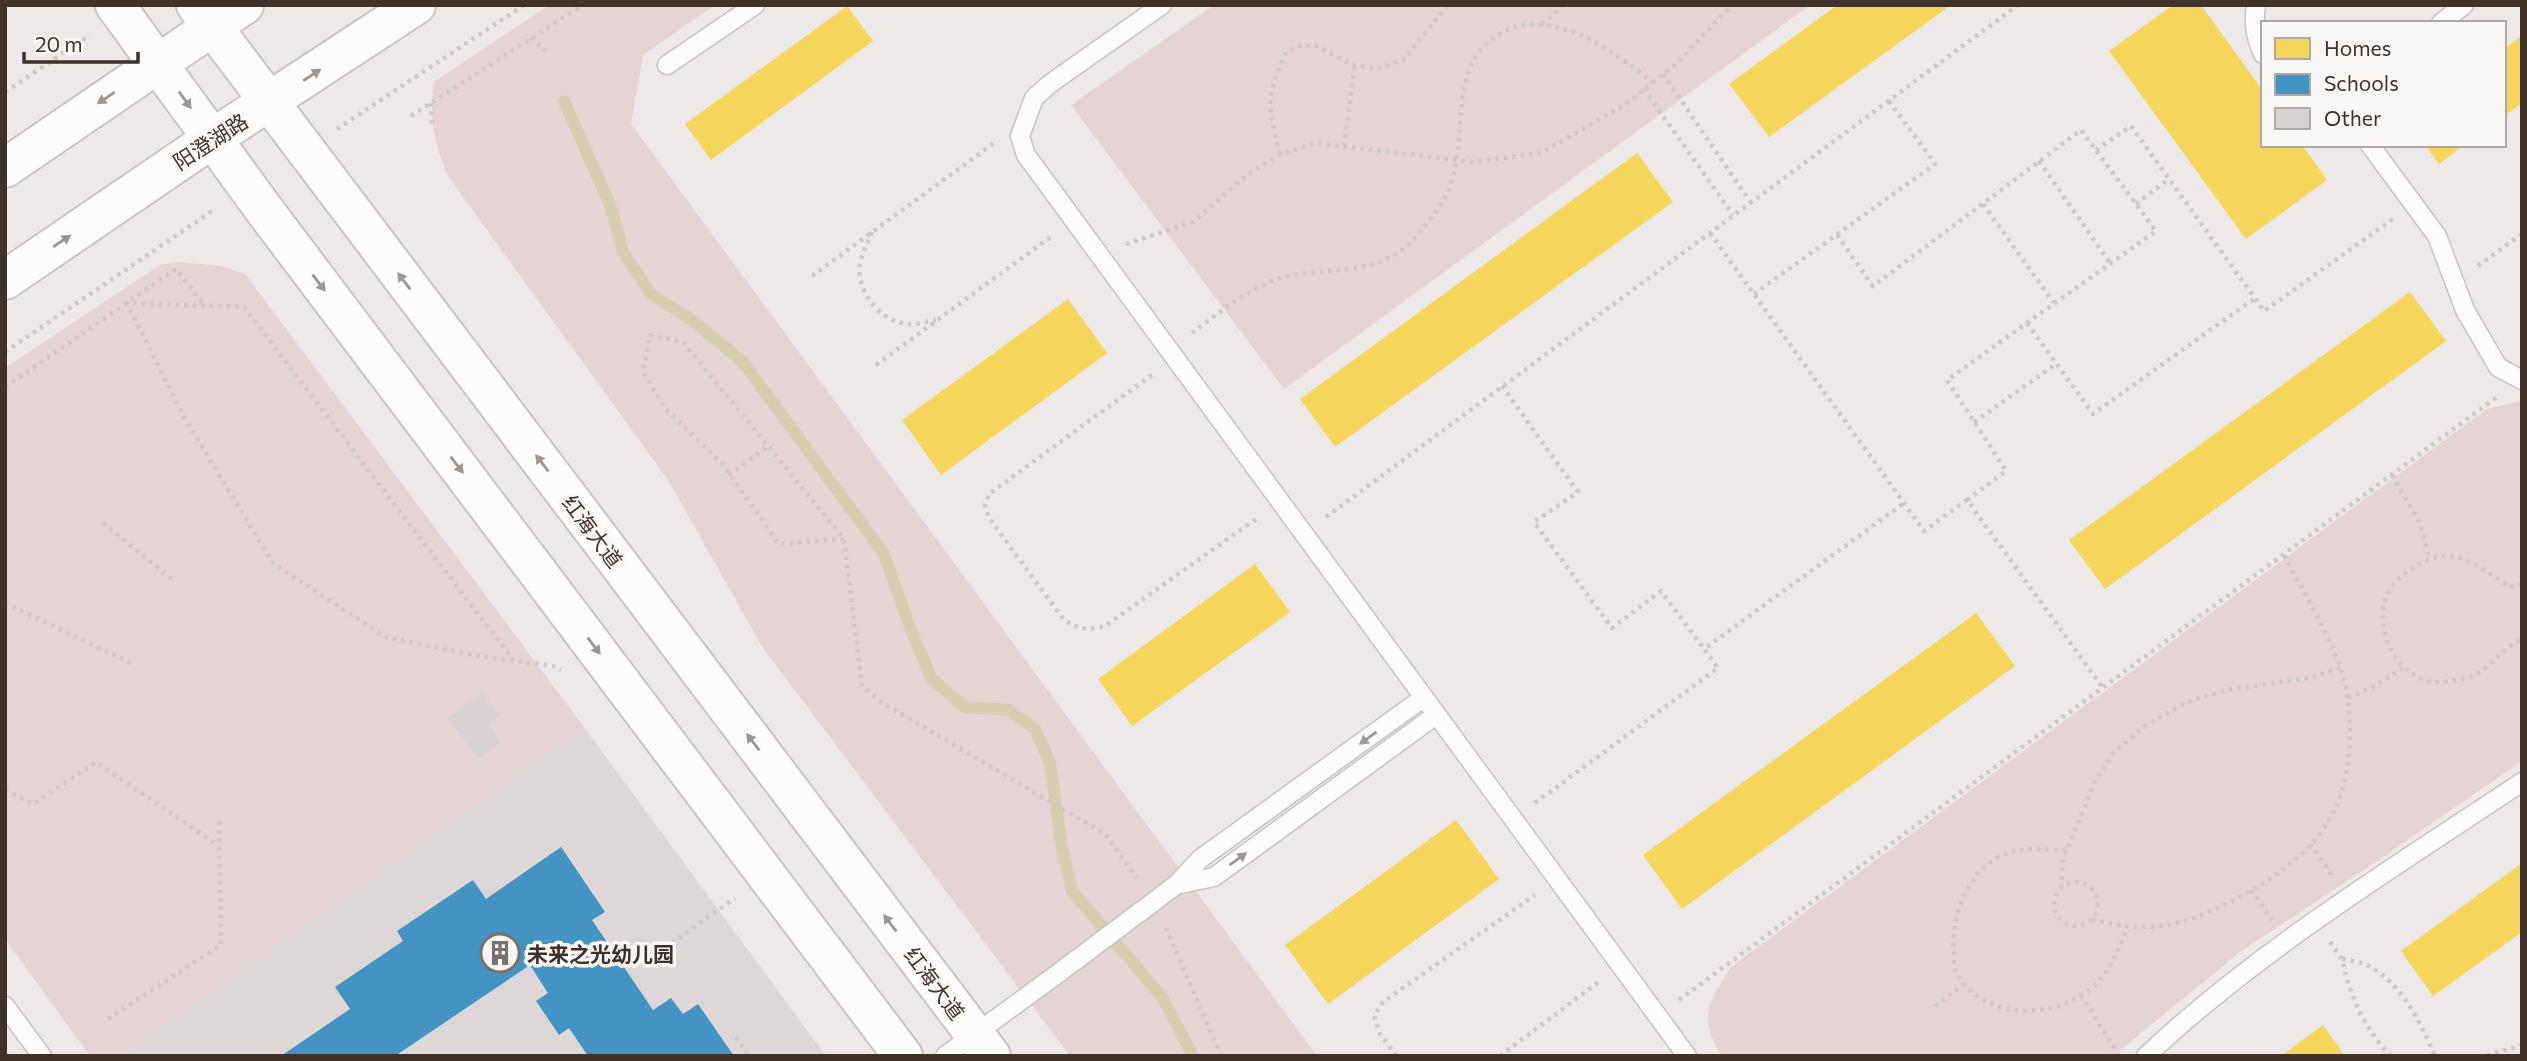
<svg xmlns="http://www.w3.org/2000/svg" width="2527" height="1061" font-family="Commissioner,'Noto Sans SC',sans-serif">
<rect width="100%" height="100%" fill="#ede9e8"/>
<!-- built -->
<path fill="#ddd8d7" d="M584 727 826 1056H120Z"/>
<!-- green -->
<g fill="#e4d4d4">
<path d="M549 5H715L643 55 631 124 1317 1056H1070L763 648 668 480 450 179C434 147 429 117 434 82Z"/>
<path d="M1214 5H1810L1284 389 1071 105Z"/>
<path d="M178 262 221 266 245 274 584 727 120 1056H90L5 939V368L160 265Z"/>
<path d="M2522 401V761L2383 857 2240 952 2113 1056H1722C1696 1015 1710 1004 1731 967L2487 409Z"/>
</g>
<!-- homes -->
<g fill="#f6d55c">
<path d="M1837 5H1951L1769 137 1729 84Z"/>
<path d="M2173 5H2201L2263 91V145H2302L2327 180 2246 239 2109 51Z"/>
<path d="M847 6 873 41 711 160 685 124Z"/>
<path d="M2522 36V103L2504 116V49Z"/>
<path d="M2425 145H2464L2439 164Z"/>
<path d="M1637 153 1673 202 1335 447 1300 399Z"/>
<path d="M2410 292 2446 341 2105 589 2069 540Z"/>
<path d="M1068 299 1107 353 941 475 902 420Z"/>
<path d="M1255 564 1290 612 1132 726 1098 679Z"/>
<path d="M1976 613 2015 666 1682 909 1643 855Z"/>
<path d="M1456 820 1499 879 1328 1004 1285 945Z"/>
<path d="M2522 863V932L2433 996 2401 951Z"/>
<path d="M2323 1025 2345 1056H2281Z"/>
</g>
<!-- schools -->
<path fill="#4393c3" d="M561 847 605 912 592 920 653 1010 671 998 683 1014 698 1004 734 1056H588L569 1028 559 1035 536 1001 548 993 530 965 395 1056H281L350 1009 335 987 403 941 397 931 473 880 486 899Z"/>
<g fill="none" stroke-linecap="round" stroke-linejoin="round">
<!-- stream -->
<path stroke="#d6cfaf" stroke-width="12" d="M564 101 611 207 623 252 651 294 692 320 743 362 884 554 909 625 931 678 964 707 1009 710 1035 729 1050 763 1062 848 1072 891 1162 997 1193 1056"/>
</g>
<!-- building -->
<path fill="#d5d2d1" d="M482 693 500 716 488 725 501 742 479 758 448 718Z"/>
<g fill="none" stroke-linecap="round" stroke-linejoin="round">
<!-- lane casing -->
<g stroke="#c6c3c2" stroke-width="21">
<g id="lane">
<path d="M1162 5 1051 83 1034 98 1020 136 1026 155 1687 1056"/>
<path d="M2256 5C2253 22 2256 39 2263 54"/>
<path d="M2441 23 2464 5"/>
<path d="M667 65 755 5"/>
<path d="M2370 145 2437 236 2465 310 2498 367 2522 380"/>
<path d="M1176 885 1214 877 1436 715"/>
<path d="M1176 885 1200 859 1423 698"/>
<path d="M5 1006 42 1056"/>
<path d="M945 1056 1060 972"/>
<path d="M2146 1056C2259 950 2393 868 2522 782"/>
</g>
</g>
<!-- secondary casing -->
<g stroke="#c8c4c2" stroke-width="42">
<g id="secondary">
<path d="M115 5 265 211 903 1056"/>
<path d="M196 5 991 1056"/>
<path d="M5 168 244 5"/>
<path d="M5 280 213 138 416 5"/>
</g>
</g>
<!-- path -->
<g stroke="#cec9c7" stroke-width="4.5" stroke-dasharray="3.5 5" stroke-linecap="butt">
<path d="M1542 24 1564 5"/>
<path d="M531 38 546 51"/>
<path d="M1663 74 1751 203"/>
<path d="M1644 89 1733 215"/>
<path d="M5 92 90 35"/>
<path d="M431 103 432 126"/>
<path d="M411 116 583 5"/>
<path d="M337 129 524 5"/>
<path d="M1344 146 1355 66"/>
<path d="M2096 150 2131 126 2264 311 2393 219"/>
<path d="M1280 154C1268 106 1265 98 1286 52L1301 45 1317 46 1355 66 1379 68 1403 60 1448 5"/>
<path d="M2039 161 2110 263"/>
<path d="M1983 204 2054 303"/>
<path d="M2136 204 2169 179"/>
<path d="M872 232C868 242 863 252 860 263 855 291 881 323 909 324 918 325 928 321 936 320"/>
<path d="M1710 233 1924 531 1967 500"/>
<path d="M1837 235 1873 286 2081 130 2156 231 1947 380 2006 471 1967 500 2103 688"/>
<path d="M1126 244 1193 222 1247 175 1280 154 1316 143 1473 162 1541 153 1626 104 1675 65 1732 5"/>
<path d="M2478 266 2522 234"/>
<path d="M812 276 994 143"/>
<path d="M1754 294 1935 164 1889 101"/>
<path d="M2027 323 2093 414 2255 298"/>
<path d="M1192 333C1218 314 1246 289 1277 279 1315 267 1360 276 1396 254 1407 247 1418 235 1426 224 1436 212 1446 199 1451 183 1464 145 1455 101 1472 63 1477 52 1487 42 1496 36 1545 1 1615 51 1653 83"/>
<path d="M5 352 215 209"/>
<path d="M876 365 1052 236"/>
<path d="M1152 375 989 494 985 505 989 518 1064 620C1079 629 1087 631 1105 626L1259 517"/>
<path d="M1502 386 1578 492 1534 522 1612 628 1661 591 1704 649"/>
<path d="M5 387 176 269 204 305"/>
<path d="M1974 422 2056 364"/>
<path d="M729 475 768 446"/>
<path d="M2392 475 2420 523 2429 558"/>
<path d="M1326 517 2018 5"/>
<path d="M103 523 174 581"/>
<path d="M844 539 779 544 723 465 665 408 643 372 650 335 683 342 844 539 862 686 881 702 1105 834 1137 878"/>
<path d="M2522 585 2510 587C2492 575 2471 558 2448 556 2434 555 2425 561 2413 568 2406 572 2398 579 2393 585 2369 615 2390 667 2423 680 2435 684 2453 681 2465 678 2488 673 2502 648 2522 638"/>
<path d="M5 603 133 664"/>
<path d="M514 661 244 307 127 303 184 417 273 563 385 637 479 656 553 666 561 670"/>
<path d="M2348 698 2373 687 2403 668"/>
<path d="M5 790 33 804 96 762 219 846"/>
<path d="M1535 803 1718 668 1704 649 1904 503"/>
<path d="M2310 844 2332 875"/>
<path d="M2066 851C2047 849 2027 847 2008 853 1968 867 1951 915 1954 954 1954 961 1954 969 1957 974 1985 1022 2060 1021 2097 983 2112 967 2119 948 2127 928"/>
<circle cx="2076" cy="904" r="22"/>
<path d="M2061 888 2063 859 2095 782 2113 753 2144 727 2184 703 2226 690 2309 678 2340 668"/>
<path d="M2251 890 2272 920"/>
<path d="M2092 919C2115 925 2135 929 2159 926 2201 923 2274 881 2304 852 2319 837 2335 815 2341 794 2351 763 2352 727 2347 694 2340 648 2305 597 2284 555"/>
<path d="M1166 928 1221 1056"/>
<path d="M2330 942 2342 959"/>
<path d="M651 958 735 898"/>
<path d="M2081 995 2118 1054"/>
<path d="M1679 1000 2497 397"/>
<path d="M1935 1006 1964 984"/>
<path d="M108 1019 221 945 219 816"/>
<path d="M736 1037 749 1056"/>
<path d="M1396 1056 1380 1034 1374 1016 1383 1002 1535 895"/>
<path d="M1500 1056 1600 981"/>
<path d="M2391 1056C2365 1030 2349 994 2342 959 2351 961 2361 962 2369 966 2403 985 2420 1022 2435 1056"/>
<path d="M2487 1056 2522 1045"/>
</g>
<!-- lane -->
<use href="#lane" stroke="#fcfcfc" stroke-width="18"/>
<!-- secondary -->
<use href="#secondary" stroke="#fcfcfc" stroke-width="38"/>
<!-- lane-bridge casing -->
<g stroke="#c6c3c2" stroke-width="21" stroke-linecap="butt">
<path id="lane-bridge" d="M1060 972 1176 885"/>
</g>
<!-- lane-bridge -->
<use href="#lane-bridge" stroke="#fcfcfc" stroke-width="18"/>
</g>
<!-- one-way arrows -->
<defs><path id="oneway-solid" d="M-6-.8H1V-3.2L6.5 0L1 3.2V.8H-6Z" transform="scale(1.75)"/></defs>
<g fill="#9d9692">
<use href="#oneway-solid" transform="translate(312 75) rotate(-33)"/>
<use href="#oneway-solid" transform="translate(106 98) rotate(146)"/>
<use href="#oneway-solid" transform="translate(185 100) rotate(54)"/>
<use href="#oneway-solid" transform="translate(62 241) rotate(-34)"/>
<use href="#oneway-solid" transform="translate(404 281) rotate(-127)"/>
<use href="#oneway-solid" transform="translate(319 283) rotate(53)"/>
<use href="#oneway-solid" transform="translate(542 463) rotate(-127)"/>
<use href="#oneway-solid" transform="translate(457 465) rotate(53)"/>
<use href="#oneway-solid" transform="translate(594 646) rotate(53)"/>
<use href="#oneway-solid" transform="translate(1368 738) rotate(144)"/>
<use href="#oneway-solid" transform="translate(753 742) rotate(-127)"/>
<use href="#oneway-solid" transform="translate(1238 859) rotate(-36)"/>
<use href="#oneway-solid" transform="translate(890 923) rotate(-127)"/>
</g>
<!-- icons -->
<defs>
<g id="building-ring" transform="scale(2.0125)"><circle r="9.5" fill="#faf8f7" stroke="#7b716b" stroke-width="1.5"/><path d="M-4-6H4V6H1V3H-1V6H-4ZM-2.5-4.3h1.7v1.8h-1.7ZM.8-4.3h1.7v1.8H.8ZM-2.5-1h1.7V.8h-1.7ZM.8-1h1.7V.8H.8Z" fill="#7b716b"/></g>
</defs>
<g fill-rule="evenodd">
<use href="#building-ring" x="500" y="953"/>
</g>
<g text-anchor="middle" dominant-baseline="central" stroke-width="7" stroke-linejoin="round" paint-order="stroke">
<!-- street labels -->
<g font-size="21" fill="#3e3127" stroke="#faf8f7">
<text transform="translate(210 141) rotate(-33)">阳澄湖路</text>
<text transform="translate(593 531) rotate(53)">红海大道</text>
<text transform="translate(935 983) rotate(53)">红海大道</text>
</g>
<!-- poi labels -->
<g font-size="21" font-weight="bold" fill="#3e3127" stroke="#faf8f7" text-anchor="start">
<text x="527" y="953">未来之光幼儿园</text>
</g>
</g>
<!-- border -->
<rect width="2527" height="1061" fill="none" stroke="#3e3127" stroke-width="14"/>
<!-- legend -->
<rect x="2261" y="21" width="245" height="126" fill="#faf8f7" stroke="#afa8a4" stroke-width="2"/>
<rect x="2275" y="38" width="35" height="21" fill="#f6d55c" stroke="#afa8a4" stroke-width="2"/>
<text x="2324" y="56" font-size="21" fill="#3e3127">Homes</text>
<rect x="2275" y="74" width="35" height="21" fill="#4393c3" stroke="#afa8a4" stroke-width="2"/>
<text x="2324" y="91" font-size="21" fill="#3e3127">Schools</text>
<rect x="2275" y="108" width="35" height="21" fill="#d5d2d1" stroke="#afa8a4" stroke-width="2"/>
<text x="2324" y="126" font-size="21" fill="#3e3127">Other</text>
<!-- scale -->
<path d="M24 52v10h114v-10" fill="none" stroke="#3e3127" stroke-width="3.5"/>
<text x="35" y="52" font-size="21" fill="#3e3127" stroke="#faf8f7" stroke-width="5" paint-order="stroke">20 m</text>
</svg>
